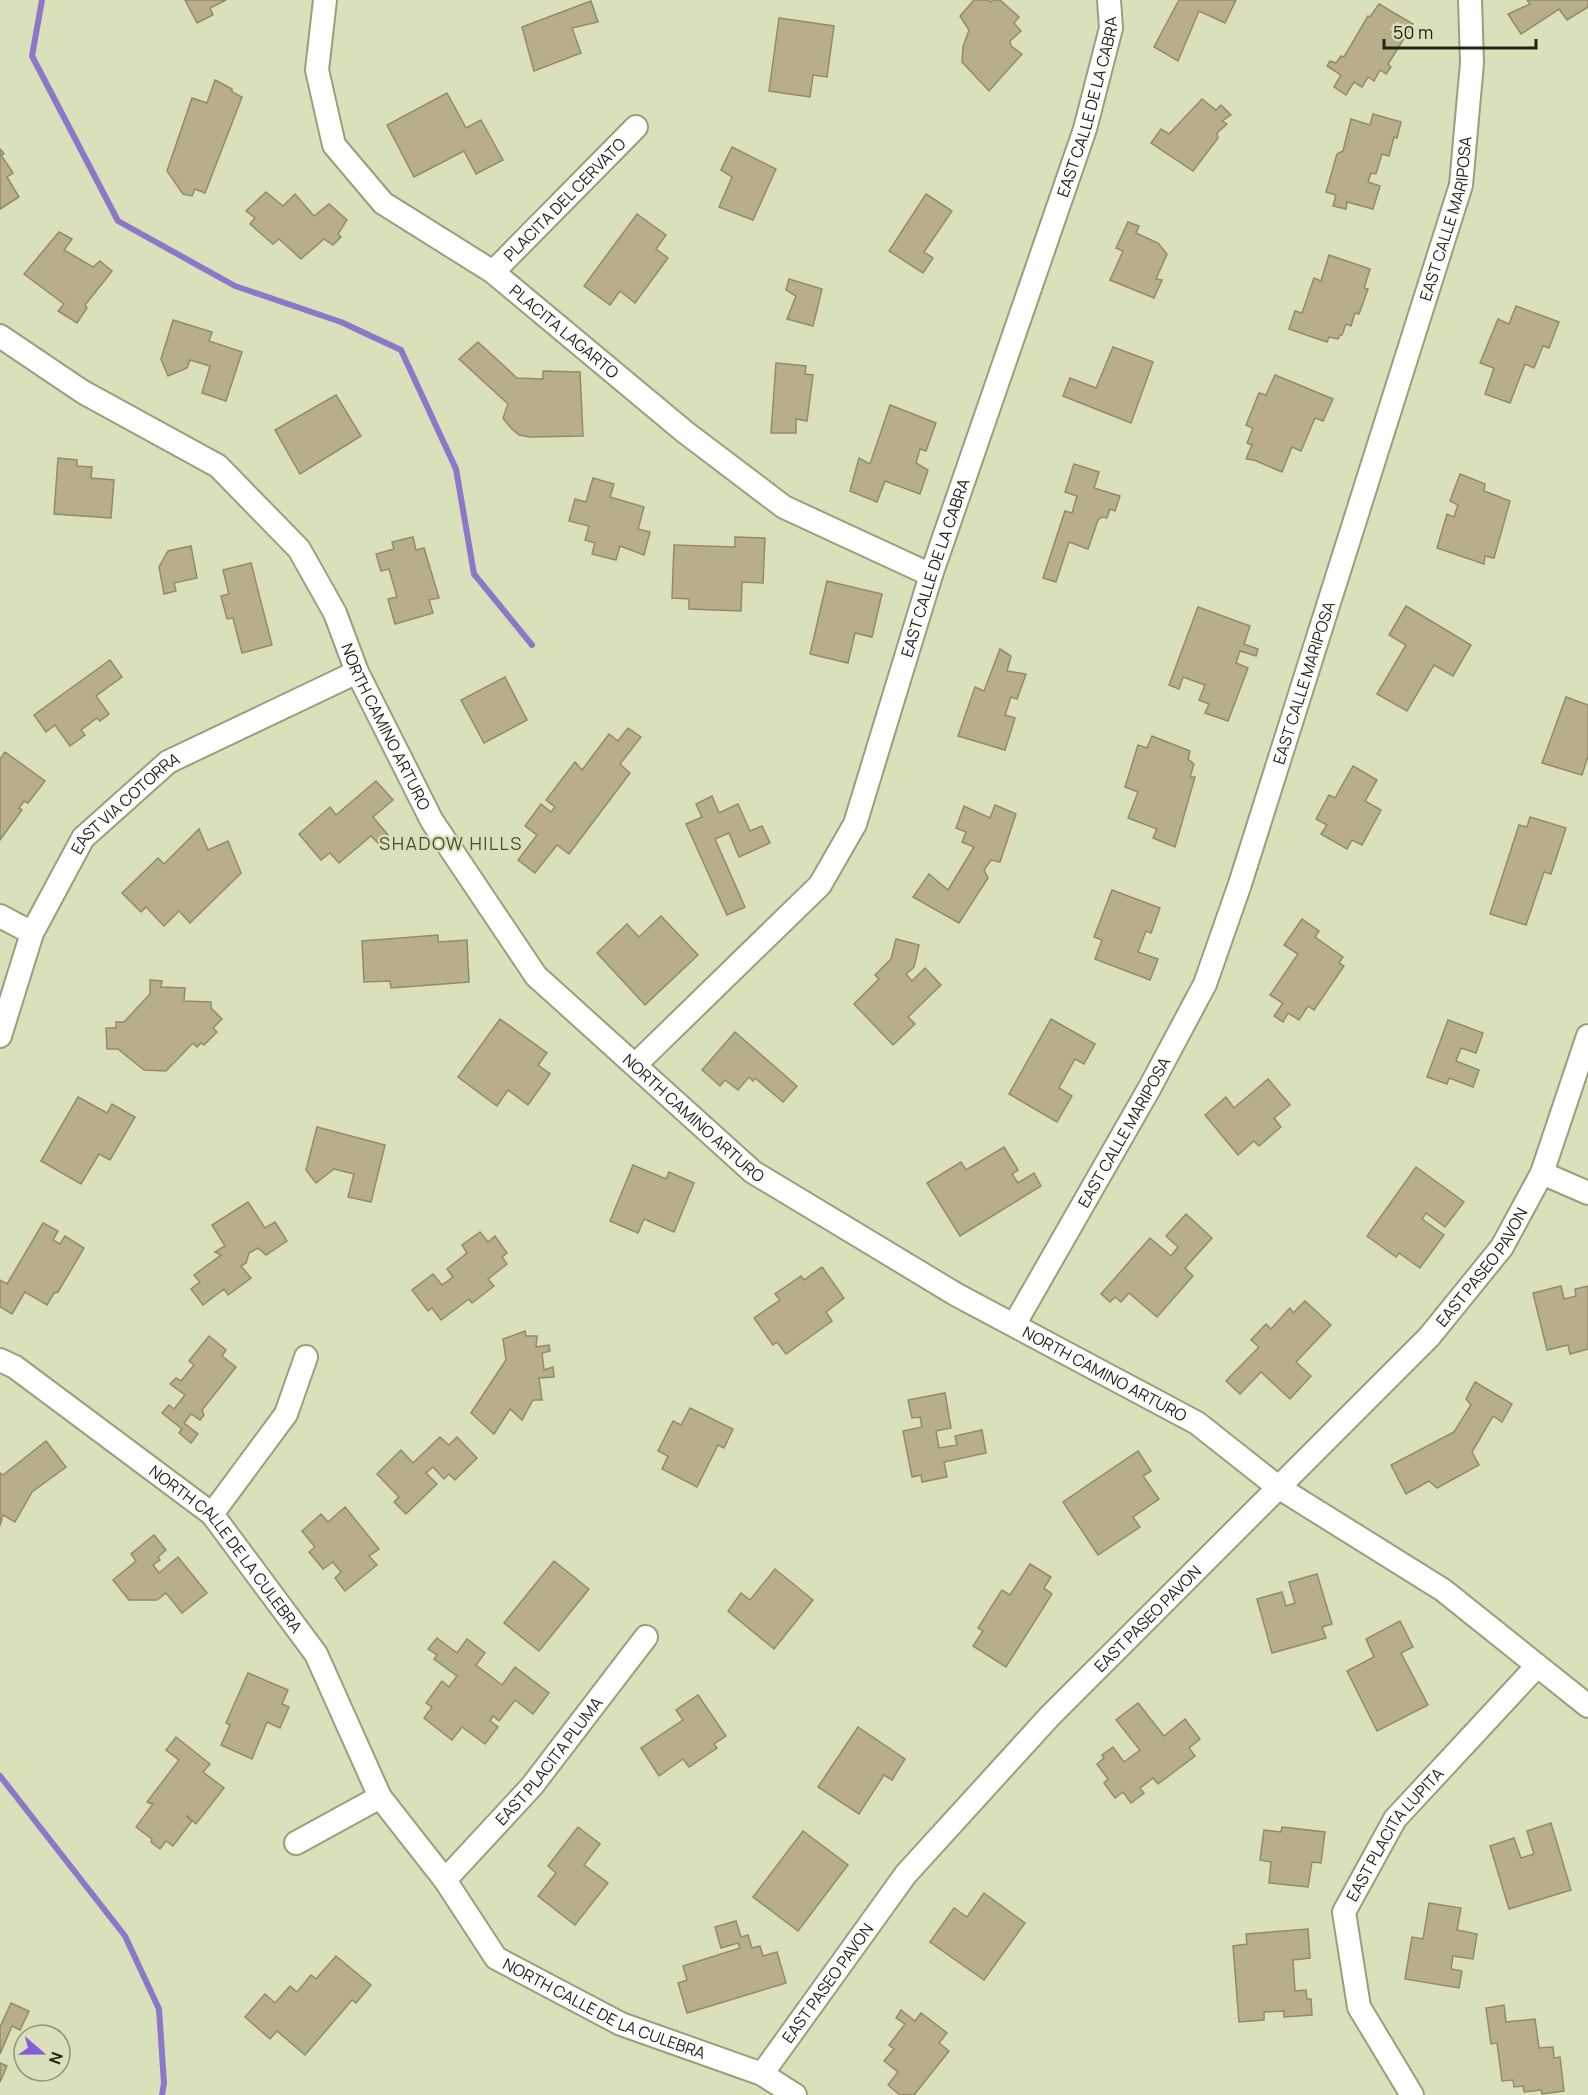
<svg xmlns="http://www.w3.org/2000/svg" width="1588" height="2095" font-family="Manrope,sans-serif">
<rect width="100%" height="100%" fill="#dae0b9"/>
<g fill="none" stroke-linecap="round" stroke-linejoin="round">
<!-- stream -->
<g stroke="#8c77c9" stroke-width="6">
<path d="M42 0 32 56 118 221 235 286 341 322 401 350 456 469 474 574 532 645"/>
<path d="M0 1776 125 1936 159 2009 164 2083 162 2095"/>
</g>
</g>
<!-- building -->
<g fill="#b8ae8a" stroke="#948a67" stroke-width="1.5">
<path d="M185 0H226L210 8 213 15 197 23Z"/>
<path d="M974 0H988L991 2 993 0H1000L1019 17 1014 23 1021 31 1010 41 1011 46 1022 54 989 91 962 62 963 47 969 30 960 16Z"/>
<path d="M1179 0H1236L1225 23 1199 11 1178 61 1154 47Z"/>
<path d="M1527 0H1588V7L1567 20 1559 9 1521 34 1508 14 1530 4Z"/>
<path d="M591 1 598 22 572 28 581 53 534 71 522 27Z"/>
<path d="M1379 4 1413 24 1388 64 1391 67 1386 74 1380 70 1374 81 1368 77 1362 87 1354 82 1346 95 1334 87 1341 75 1327 66 1330 61 1336 63 1341 56 1344 57 1368 16 1370 17Z"/>
<path d="M779 18 834 26 827 77 813 75 810 97 769 91Z"/>
<path d="M215 80 232 89V92L242 97 205 193 195 189 192 196 183 194 167 171 192 98 207 103Z"/>
<path d="M447 93 466 128 481 120 503 160 476 174 464 151 414 177 387 125Z"/>
<path d="M1202 99 1216 110 1221 105 1231 115 1222 121 1227 124 1217 133 1218 138 1193 171 1151 143 1161 129 1169 134Z"/>
<path d="M1373 114 1401 122 1397 138 1394 137 1389 156 1382 154 1376 174 1371 173 1368 182 1380 186 1373 209 1347 202 1346 209 1333 206 1336 195 1326 192 1337 154 1343 151 1351 119 1370 125Z"/>
<path d="M732 147 776 169 753 220 719 207 732 177 721 170Z"/>
<path d="M0 149 4 154 1 155 13 173 7 177 19 197 0 209Z"/>
<path d="M266 192 283 206 295 194 314 216 329 204 347 220 338 234 341 237 333 245 324 239 301 259 279 239 273 244 250 224 255 218 246 211Z"/>
<path d="M926 194 952 211 924 252 933 258 923 273 889 251Z"/>
<path d="M637 214 666 235 656 249 668 258 635 303 620 291 610 305 584 286Z"/>
<path d="M1128 222 1139 226 1136 233 1158 243 1167 254 1156 279 1162 280 1154 298 1110 280 1123 251 1116 248Z"/>
<path d="M59 232 72 239 64 250 93 267 100 261 112 271 85 305 87 308 77 323 58 311 64 304 24 274Z"/>
<path d="M1329 255 1370 269 1364 288 1368 289 1359 314 1355 313 1351 326 1346 324 1342 335H1340L1338 339 1329 337 1327 342 1289 329 1295 311 1302 313 1314 278 1321 281Z"/>
<path d="M789 279 822 289 813 326 787 319 796 296 786 290Z"/>
<path d="M1516 306 1559 322 1549 348 1543 346 1534 368 1525 364 1510 403 1485 394 1494 368 1480 363 1498 319 1509 324Z"/>
<path d="M173 320 212 332 209 341 242 352 226 401 202 393 210 366 190 360 187 368 168 376 161 359Z"/>
<path d="M478 342 517 378 543 379V371L580 372 583 436 530 437 519 435 511 428 503 418 508 404 459 359Z"/>
<path d="M1113 347 1153 362 1131 423 1063 396 1070 378 1096 388Z"/>
<path d="M776 363 806 366 805 374 813 375 807 421 796 419V433H771Z"/>
<path d="M1275 375 1333 399 1323 421 1315 418 1301 451 1292 447 1282 472 1254 460 1246 459 1252 445 1247 443 1253 428 1246 425 1259 393 1266 395Z"/>
<path d="M336 395 361 436 300 474 275 430Z"/>
<path d="M890 405 936 423 926 451 920 449 916 463 928 470 920 494 885 481 877 502 850 491 859 458 870 464Z"/>
<path d="M58 458 77 460V466L92 467 91 478 114 480 111 518 54 514Z"/>
<path d="M1074 464 1099 472 1094 488 1120 496 1115 511 1110 509 1107 518 1102 517 1098 520 1088 549 1069 542 1056 582 1043 578 1065 511 1072 513 1077 496 1065 492Z"/>
<path d="M1460 474 1485 484 1484 491 1510 501 1494 558 1485 556 1484 564 1437 548 1447 514 1454 517 1458 505 1450 501Z"/>
<path d="M593 478 614 484 610 497 644 507 638 529 650 532 644 555 620 546 616 560 592 554 595 543 585 540 589 526 569 521 575 499 586 502Z"/>
<path d="M413 537 416 550 424 548 439 598 429 600 433 613 395 624 388 599 397 597 389 569 381 571 376 554 394 549 392 542Z"/>
<path d="M735 537 765 538 763 583 742 582 741 611 689 609V599L672 598 674 545 735 547Z"/>
<path d="M191 546 197 578 174 583 176 591 164 594 159 567 168 551Z"/>
<path d="M251 563 272 645 242 653 233 618 227 619 221 596 229 594 223 570Z"/>
<path d="M827 581 882 594 872 637 855 633 848 663 810 654Z"/>
<path d="M1406 606 1471 645 1453 676 1434 665 1407 711 1377 694 1406 645 1389 635Z"/>
<path d="M1198 607 1250 626 1244 644 1258 649 1256 656 1240 651 1236 663 1248 668 1228 721 1205 713 1209 704 1199 700 1205 685 1183 677 1179 689 1169 685Z"/>
<path d="M1000 649 1011 656 1007 671 1026 674 1017 699 1011 697 1005 715 1015 718 1005 750 958 736 975 687 984 691Z"/>
<path d="M110 660 122 677 96 696 109 714 100 721 97 718 81 730 85 735 70 746 55 725 46 732 34 715Z"/>
<path d="M505 677 527 720 484 743 461 700Z"/>
<path d="M1566 697 1588 705V756L1582 775 1542 763Z"/>
<path d="M628 728 641 737 620 764 630 773 569 854 557 845 535 873 518 860 537 835 525 826 541 804 551 812 555 807 546 800 575 762 582 770 609 734 618 741Z"/>
<path d="M1152 736 1190 751 1188 759 1194 764 1190 777H1195L1175 847 1153 838 1157 829 1128 818 1138 792 1125 787 1138 745 1147 748Z"/>
<path d="M5 752 45 781 28 803 24 801 19 808 22 810 0 840V759Z"/>
<path d="M1353 766 1377 780 1365 801 1381 810 1362 845 1352 840 1347 849 1321 834 1327 825 1316 819 1329 795 1335 798Z"/>
<path d="M376 781 393 800 373 817 388 835 378 843 371 836 339 863 330 853 321 860 299 834 330 807 336 815Z"/>
<path d="M712 796 719 813 738 804 750 831 762 826 770 843 739 857 729 833 715 839 745 907 727 915 686 824 702 817 696 804Z"/>
<path d="M995 805 1016 814 1000 862 991 860 984 870 988 878 959 923 913 897 929 874 948 890 974 847 962 842 966 832 956 828 964 806 990 818Z"/>
<path d="M1530 817 1566 828 1551 874 1544 872 1526 925 1490 914 1519 825 1527 827Z"/>
<path d="M199 829 208 850 228 841 241 873 190 923 179 911 164 926 146 907 141 912 122 893 158 858 164 864Z"/>
<path d="M1112 890 1160 908 1151 933 1146 931 1138 952 1158 959 1150 980 1095 959 1102 940 1094 937Z"/>
<path d="M661 916 698 955 645 1005 597 953 627 924 639 937Z"/>
<path d="M1302 919 1319 931 1315 937 1343 957 1339 963 1344 966 1314 1010 1308 1006 1299 1020 1288 1013 1283 1022 1274 1016 1283 1003 1270 995 1298 954 1284 945Z"/>
<path d="M438 935V942L467 940 469 982 391 988 390 981 364 982 362 941Z"/>
<path d="M896 939 919 945 914 967 906 974 912 981 925 968 941 985 908 1017 915 1024 893 1045 854 1004 879 979 875 975 891 959Z"/>
<path d="M150 980 162 981 161 987 185 988 184 1001 211 1002V1008L222 1019 213 1028 217 1032 204 1045 201 1043 197 1047 193 1043 166 1071 144 1070 118 1049H107L106 1028H116V1022H124L150 994Z"/>
<path d="M500 1019 547 1053 538 1065 550 1074 528 1105 508 1090 497 1106 458 1077Z"/>
<path d="M1051 1019 1095 1044 1084 1064 1075 1059 1059 1088 1072 1096 1057 1122 1009 1094Z"/>
<path d="M1448 1020 1483 1033 1476 1053 1461 1048 1456 1061 1479 1070 1473 1087 1449 1078 1447 1084 1427 1077Z"/>
<path d="M735 1032 797 1086 783 1102 755 1078 753 1081 749 1077 738 1090 725 1080 720 1086 702 1070Z"/>
<path d="M1268 1079 1290 1105 1274 1118 1281 1127 1259 1146 1254 1141 1238 1155 1205 1115 1226 1097 1234 1108Z"/>
<path d="M78 1097 107 1113 112 1104 135 1117 110 1160 99 1154 81 1184 41 1161Z"/>
<path d="M317 1127 385 1145 371 1202 348 1197 354 1174 334 1169 316 1183 306 1170Z"/>
<path d="M1004 1147 1018 1170 1012 1174 1018 1183 1034 1173 1041 1186 960 1236 927 1183 961 1162 966 1170Z"/>
<path d="M633 1165 666 1179 669 1172 694 1183 674 1232 644 1219 638 1233 610 1221Z"/>
<path d="M1416 1167 1464 1202 1445 1227 1426 1213 1422 1219 1444 1235 1420 1268 1399 1253 1396 1257 1367 1236Z"/>
<path d="M248 1202 265 1228 275 1222 287 1241 266 1255 258 1248 249 1253 246 1263 241 1266 251 1278 228 1295 224 1289 203 1305 191 1289 200 1282 194 1275 221 1255 215 1252 225 1246 212 1225Z"/>
<path d="M1186 1214 1212 1238 1185 1268 1193 1276 1157 1317 1129 1293 1121 1302 1115 1297 1110 1302 1101 1294 1150 1238 1171 1256 1178 1247 1166 1236Z"/>
<path d="M43 1223 58 1231 53 1240 60 1244 65 1236 84 1248 58 1292 54 1293 47 1305 25 1292 12 1314 0 1307V1280L7 1284Z"/>
<path d="M480 1232 488 1242 495 1236 507 1253 502 1257 507 1264 488 1279 494 1286 472 1303 469 1299 441 1320 432 1308 428 1311 412 1290 433 1274 442 1285 453 1277 447 1269 467 1253 462 1245Z"/>
<path d="M822 1267 844 1298 826 1312 832 1321 786 1354 777 1342 773 1345 754 1318 780 1300 775 1294 801 1276 804 1280Z"/>
<path d="M1561 1286 1564 1299 1576 1296 1575 1289 1588 1286V1349L1570 1354 1568 1345 1547 1350 1533 1293Z"/>
<path d="M1305 1301 1331 1325 1296 1362 1311 1376 1290 1399 1261 1372 1240 1394 1226 1381 1259 1347 1251 1340 1266 1324 1271 1329 1290 1308 1293 1313Z"/>
<path d="M525 1331 526 1336H537L536 1347 549 1345 550 1351 542 1353 544 1370 553 1367 554 1377 539 1378 542 1400H533L522 1420 510 1409 494 1434 471 1413 506 1360 503 1339Z"/>
<path d="M209 1336 226 1350 222 1356 236 1367 202 1410 204 1415 200 1420 191 1414 184 1423 198 1434 191 1443 179 1433 182 1429 162 1413 169 1405 174 1409 185 1395 170 1384 176 1378 181 1381 194 1365 189 1361Z"/>
<path d="M1475 1382 1512 1404 1502 1422 1493 1416 1472 1452 1479 1465 1437 1488 1429 1481 1406 1494 1391 1465 1454 1432 1471 1405 1466 1399Z"/>
<path d="M945 1393 951 1428 936 1431 939 1448 957 1445 955 1436 982 1430 986 1453 944 1462 947 1477 922 1482 921 1475 912 1477 903 1431 922 1427 920 1417 912 1418 908 1400Z"/>
<path d="M690 1408 733 1429 724 1448 718 1445 697 1487 662 1469 668 1456 658 1451 673 1421 681 1425Z"/>
<path d="M440 1437 449 1445 457 1437 477 1458 455 1480 449 1474 444 1479 433 1467 426 1473 437 1484 406 1514 394 1502 399 1497 377 1474 401 1450 413 1463Z"/>
<path d="M46 1441 66 1467 32 1492 15 1522 3 1515 0 1526V1473L3 1475Z"/>
<path d="M1138 1451 1151 1471 1143 1476 1159 1499 1133 1517 1140 1527 1098 1555 1063 1502Z"/>
<path d="M345 1507 379 1549 369 1556 377 1565 345 1591 335 1578 341 1572 333 1562 323 1569 309 1552 315 1547 302 1531 321 1514 328 1522Z"/>
<path d="M154 1535 166 1550 158 1557 160 1560 153 1565 159 1573 178 1557 207 1593 182 1613 166 1593 157 1600H129L113 1580 136 1561 131 1554Z"/>
<path d="M554 1561 589 1589 539 1651 504 1623Z"/>
<path d="M1030 1564 1051 1577 1044 1588 1052 1594 1006 1667 973 1646 983 1631 978 1628 1002 1590 1010 1595Z"/>
<path d="M775 1569 813 1600 774 1649 728 1611 741 1593 750 1600Z"/>
<path d="M1317 1574 1332 1624 1322 1627 1326 1638 1272 1653 1257 1599 1282 1592 1286 1606 1295 1603 1289 1582Z"/>
<path d="M1400 1621 1413 1647 1401 1653 1428 1705 1377 1731 1347 1671 1374 1657 1366 1639Z"/>
<path d="M437 1638 457 1653 467 1639 485 1653 476 1665 502 1685 515 1667 549 1693 533 1714 515 1700 499 1721 493 1716 490 1721 498 1727 485 1744 462 1727 452 1740 424 1718 432 1707 426 1703 442 1681 449 1687 457 1676 434 1659 437 1655 428 1649Z"/>
<path d="M248 1673 288 1690 282 1704 289 1707 280 1728 267 1722 252 1759 221 1745 230 1725 226 1723Z"/>
<path d="M698 1695 726 1736 714 1744 717 1748 689 1767 683 1759 659 1776 641 1748 683 1720 676 1710Z"/>
<path d="M1138 1703 1164 1736 1185 1719 1200 1739 1189 1748 1195 1756 1158 1784 1153 1778 1140 1788 1144 1793 1131 1803 1123 1792 1115 1798 1104 1783 1108 1779 1097 1764 1104 1758 1102 1755 1113 1747 1124 1762 1140 1750 1116 1720Z"/>
<path d="M858 1727 905 1759 892 1780 884 1775 859 1814 818 1787Z"/>
<path d="M176 1737 210 1764 203 1772 224 1788 196 1824 187 1816V1817L192 1821 173 1846 166 1841 160 1849 151 1842 152 1839 136 1827 153 1804 147 1802 179 1760 166 1750Z"/>
<path d="M1551 1823 1571 1890 1509 1909 1490 1846 1514 1838 1521 1858 1534 1854 1527 1831Z"/>
<path d="M578 1827 600 1844 584 1865 608 1883 575 1925 538 1896 556 1873 548 1866Z"/>
<path d="M1282 1827 1325 1832 1321 1863 1312 1862 1308 1887 1269 1883 1271 1862 1260 1860 1264 1830 1281 1832Z"/>
<path d="M803 1831 848 1865 798 1931 753 1897Z"/>
<path d="M984 1893 1025 1923 984 1980 930 1942 954 1908 967 1917Z"/>
<path d="M1429 1903 1461 1908 1457 1930 1477 1934 1473 1959 1453 1956 1451 1969 1462 1971 1459 1988 1405 1979 1412 1937 1423 1939Z"/>
<path d="M736 1921 741 1937 748 1935 752 1948 760 1946 763 1956 777 1952 786 1983 687 2013 678 1983 687 1980 683 1966 740 1948 738 1943 721 1948 715 1927Z"/>
<path d="M1308 1929 1310 1958 1293 1960 1295 1991 1306 1990 1307 1999H1311L1312 2015 1284 2017V2011L1264 2012V2020L1239 2022 1233 1946 1247 1944 1246 1934Z"/>
<path d="M336 1956 371 1985 356 2003 352 2000 305 2055 277 2031 270 2039 245 2017 265 1994 275 2003 290 1986 297 1992 311 1975 316 1979Z"/>
<path d="M11 2003 29 2011 20 2030 12 2026 0 2054V2027Z"/>
<path d="M1504 2005 1506 2022 1535 2019 1539 2048 1553 2047 1554 2058 1560 2057 1564 2091 1542 2094 1541 2090 1524 2092 1523 2086 1514 2087 1513 2080 1502 2081 1497 2043 1491 2044 1486 2008Z"/>
<path d="M901 2010 915 2021 921 2013 947 2033 939 2043 949 2051 914 2095H900L888 2085 898 2072 884 2061 894 2049 889 2045 905 2024 896 2018Z"/>
<path d="M0 2063 7 2066 0 2082Z"/>
</g>
<g fill="none" stroke-linecap="round" stroke-linejoin="round">
<!-- minor casing -->
<g stroke="#999f7a" stroke-width="26">
<g id="minor">
<path id="s1" d="M325 0 317 70 334 145 383 203 493 272 685 432 784 507 931 575"/>
<path id="s2" d="M493 272 636 127"/>
<path id="s3" d="M0 336 83 392 218 466 299 549 335 613 357 672 432 821 536 976 753 1172 957 1295 1197 1423 1278 1487 1443 1590 1588 1706"/>
<path d="M0 916 32 933"/>
<path id="s4" d="M0 1036 32 933 83 838 168 762 357 672"/>
<path id="s5" d="M635 1065 820 885 855 824 931 575 1085 129 1111 28 1109 0"/>
<path d="M1542 1173 1588 1193"/>
<path id="s6" d="M1014 1325 1149 1089 1205 984 1240 884 1461 185 1472 63 1470 0"/>
<path id="s7" d="M0 1360 15 1367 212 1514 316 1654 380 1797 445 1880 496 1958 621 2024 762 2074 795 2095"/>
<path d="M212 1514 286 1414 306 1357"/>
<path d="M296 1843 380 1797"/>
<path id="s8" d="M445 1880 532 1786 646 1637"/>
<path id="s9" d="M762 2074 906 1874 1049 1717 1429 1337 1502 1247 1542 1173 1588 1036"/>
<path id="s10" d="M1412 2095 1359 2007 1344 1912 1395 1819 1537 1666"/>
</g>
</g>
<!-- minor -->
<use href="#minor" stroke="#fff" stroke-width="22"/>
</g>
<g text-anchor="middle" dominant-baseline="central" stroke-width="4.5" stroke-linejoin="round" paint-order="stroke">
<!-- street labels -->
<g font-size="16" fill="#222416" stroke="#dae0b9">
<text stroke="none"><textPath href="#s5" startOffset="1083">EAST CALLE DE LA CABRA</textPath></text>
<text stroke="none"><textPath href="#s2" startOffset="102">PLACITA DEL CERVATO</textPath></text>
<text stroke="none"><textPath href="#s6" startOffset="1194">EAST CALLE MARIPOSA</textPath></text>
<text stroke="none"><textPath href="#s1" startOffset="446">PLACITA LAGARTO</textPath></text>
<text stroke="none"><textPath href="#s5" startOffset="597">EAST CALLE DE LA CABRA</textPath></text>
<text stroke="none"><textPath href="#s6" startOffset="708">EAST CALLE MARIPOSA</textPath></text>
<text stroke="none"><textPath href="#s3" startOffset="568">NORTH CAMINO ARTURO</textPath></text>
<text stroke="none"><textPath href="#s4" startOffset="270">EAST VIA COTORRA</textPath></text>
<text stroke="none"><textPath href="#s3" startOffset="1072">NORTH CAMINO ARTURO</textPath></text>
<text stroke="none"><textPath href="#s6" startOffset="222">EAST CALLE MARIPOSA</textPath></text>
<text stroke="none"><textPath href="#s9" startOffset="1084">EAST PASEO PAVON</textPath></text>
<text stroke="none"><textPath href="#s3" startOffset="1558">NORTH CAMINO ARTURO</textPath></text>
<text stroke="none"><textPath href="#s7" startOffset="297">NORTH CALLE DE LA CULEBRA</textPath></text>
<text stroke="none"><textPath href="#s9" startOffset="598">EAST PASEO PAVON</textPath></text>
<text stroke="none"><textPath href="#s8" startOffset="158">EAST PLACITA PLUMA</textPath></text>
<text stroke="none"><textPath href="#s10" startOffset="292">EAST PLACITA LUPITA</textPath></text>
<text stroke="none"><textPath href="#s9" startOffset="112">EAST PASEO PAVON</textPath></text>
<text stroke="none"><textPath href="#s7" startOffset="912">NORTH CALLE DE LA CULEBRA</textPath></text>
</g>
<!-- neighbourhood labels -->
<g font-size="18" letter-spacing="1.5" fill="#494d2c" stroke="#dae0b9">
<text x="451" y="843">SHADOW HILLS</text>
</g>
</g>
<!-- north arrow -->
<g transform="translate(42 2053) rotate(110)"><circle r="28" fill="#dae0b9" stroke="#909578" stroke-width="1.5"/>
<path d="M0-4.5L10 22L0 15L-10 22Z" fill="#845dd7"/>
<text y="-9" font-size="16" font-weight="bold" text-anchor="middle" fill="#222416">N</text>
</g>
<!-- scale -->
<path d="M1384 39v9h152v-9" fill="none" stroke="#222416" stroke-width="3"/>
<text x="1393" y="39" font-size="18" fill="#222416" stroke="#dae0b9" stroke-width="4.5" paint-order="stroke">50 m</text>
</svg>
